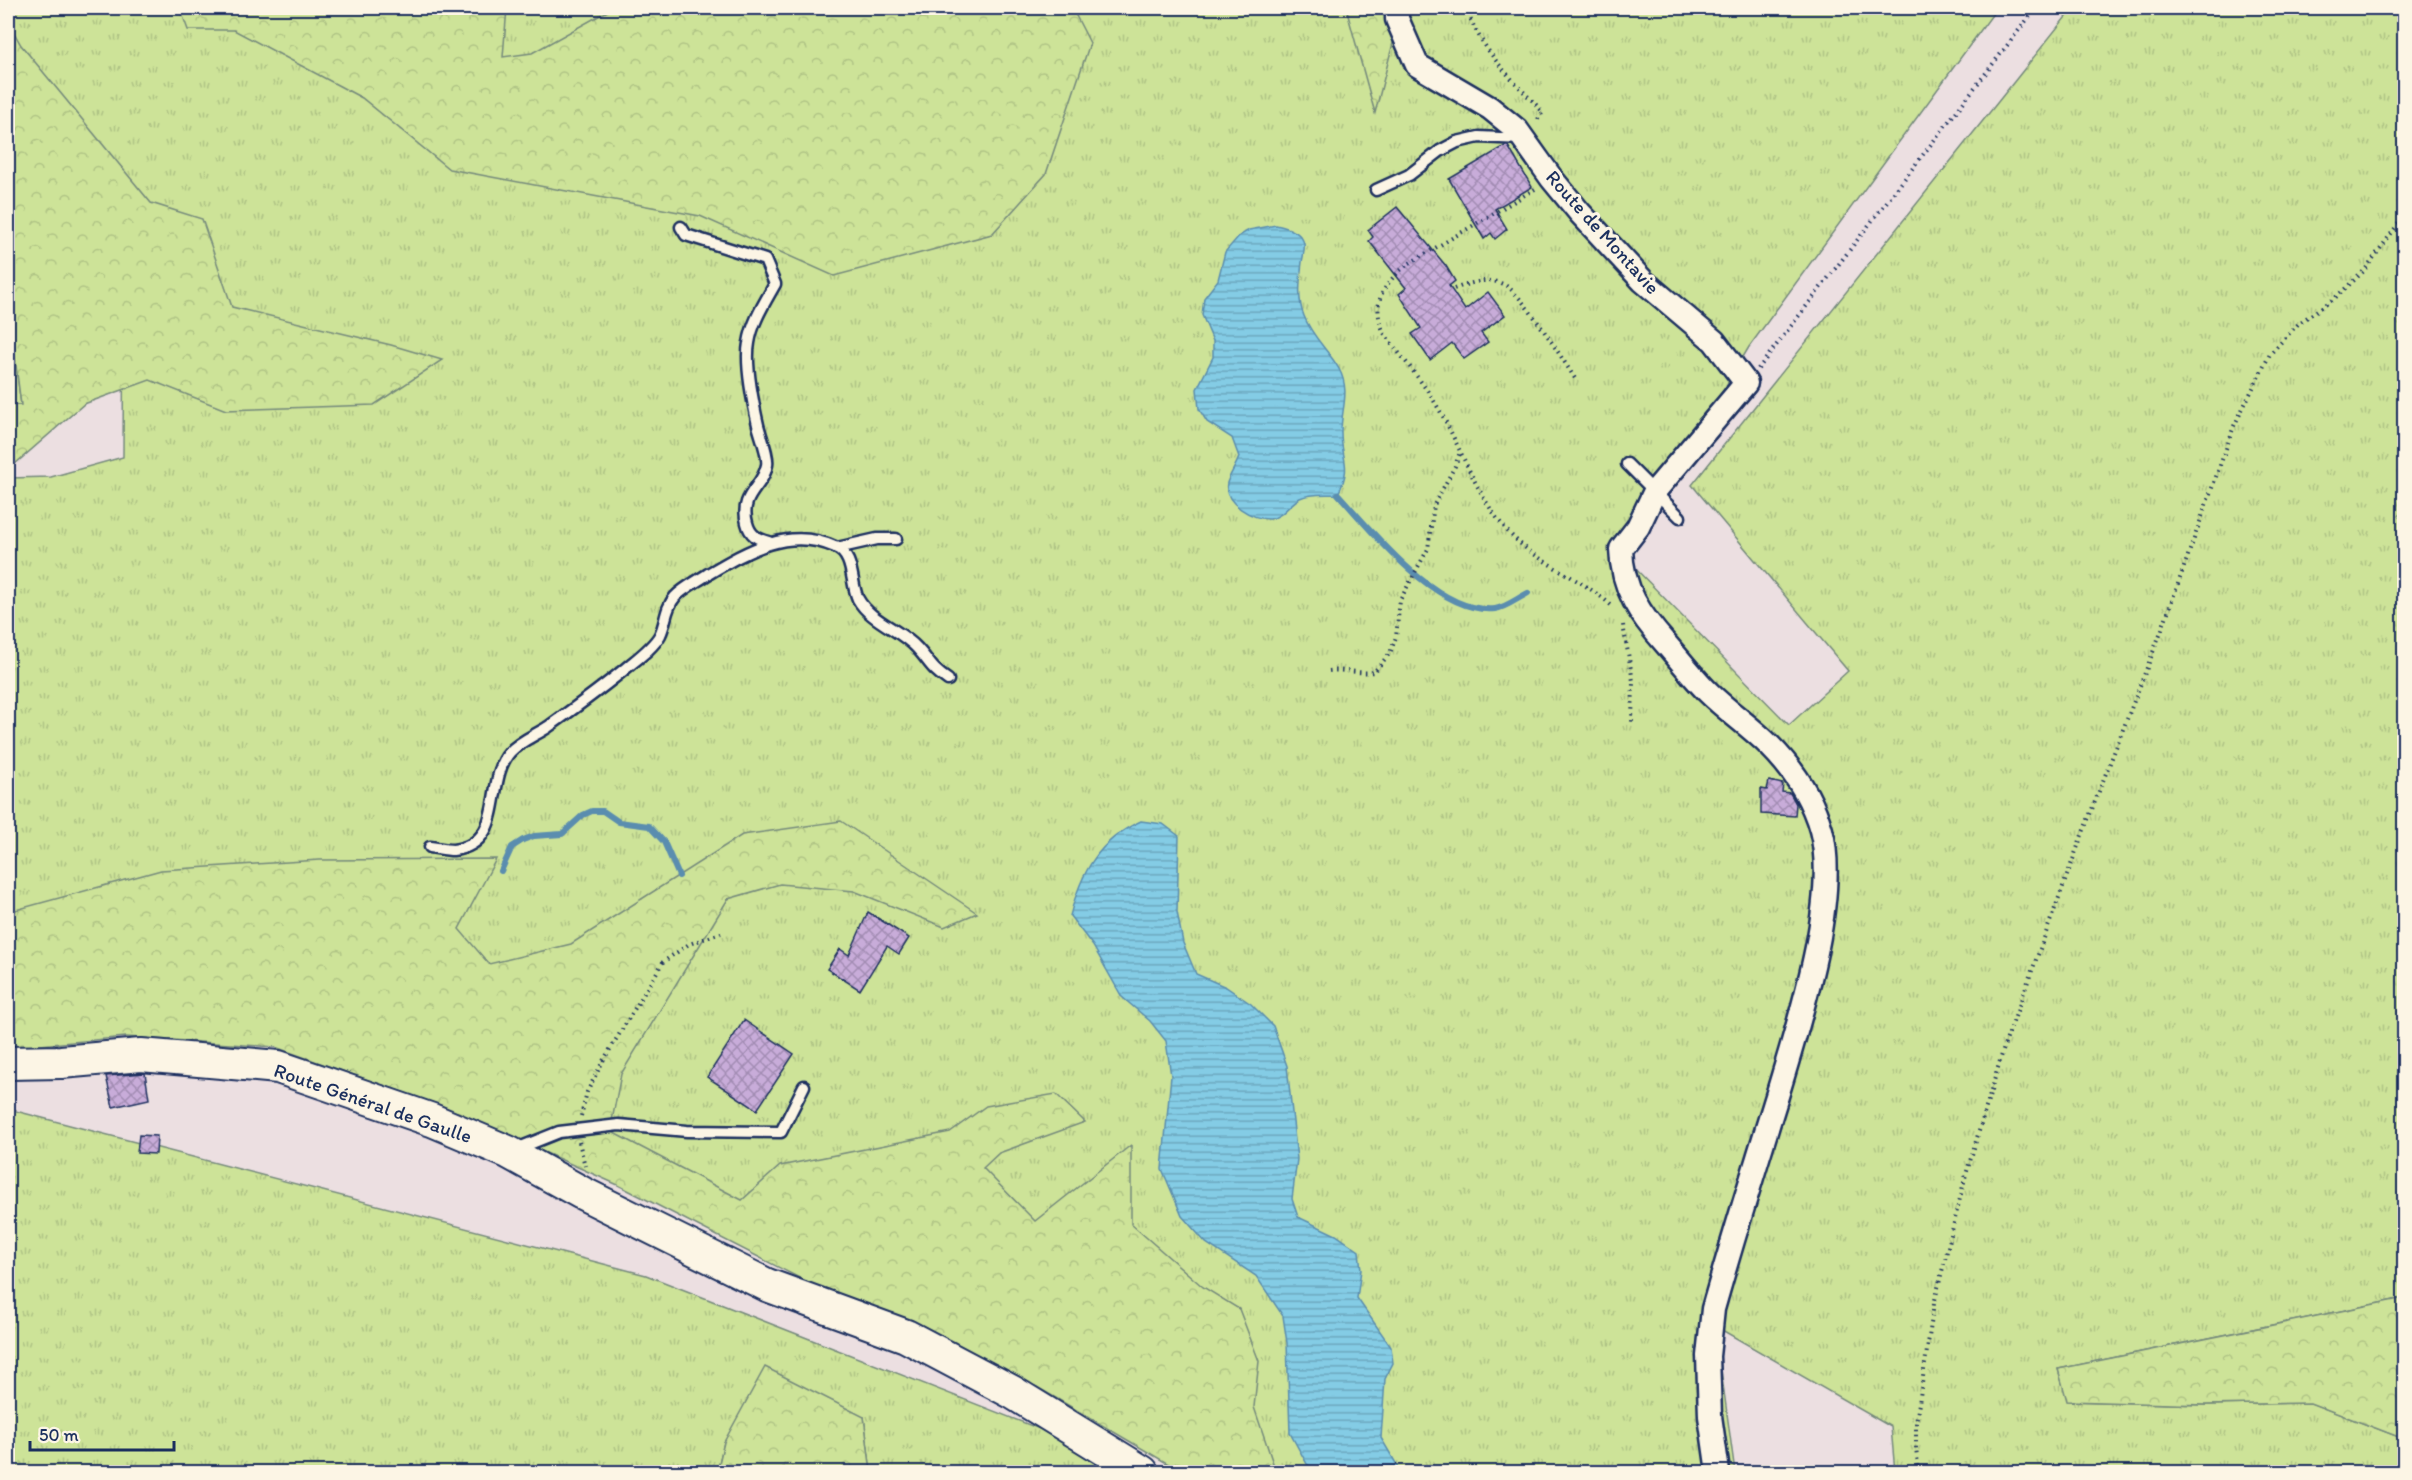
<svg xmlns="http://www.w3.org/2000/svg" width="2412" height="1480" font-family="Itim,sans-serif">
<defs>
<pattern id="grass-tufts" width="24" height="20" patternUnits="userSpaceOnUse" patternTransform="scale(1.5)"><rect width="24" height="20" fill="#cde398"/><path d="M3 7l-1-3M5 7V3M7 7l1-3M15 17l-1-3M17 17v-4M19 17l1-3" fill="none" stroke="#afc385"/></pattern>
<pattern id="forest-crowns" width="20" height="18" patternUnits="userSpaceOnUse" patternTransform="scale(1.5)"><rect width="20" height="18" fill="#cde398"/><path d="M2 6a3 3 0 1 1 6 0M12 15a3 3 0 1 1 6 0" fill="none" stroke="#afc385"/></pattern>
<pattern id="water-rules" width="6" height="5" patternUnits="userSpaceOnUse" patternTransform="scale(1.5)"><rect width="6" height="5" fill="#84cce5"/><path d="M0 2.5h6" fill="none" stroke="#6ba6bd"/></pattern>
<pattern id="building-cross-hatch" width="8" height="8" patternUnits="userSpaceOnUse" patternTransform="scale(1.5)"><rect width="8" height="8" fill="#c8acd9"/><path d="M0 0l8 8M0 8l8-8" fill="none" stroke="#a28cb3"/></pattern>
</defs>
<rect width="100%" height="100%" fill="#ecdfe1"/>
<filter id="ink" filterUnits="userSpaceOnUse"><feTurbulence type="fractalNoise" baseFrequency=".0167" numOctaves="2"/><feDisplacementMap in="SourceGraphic" scale="12" xChannelSelector="R" yChannelSelector="G"/><feConvolveMatrix kernelMatrix="1 2 1 2 8 2 1 2 1" color-interpolation-filters="sRGB"/></filter>
<g filter="url(#ink)">
<!-- grass -->
<g fill="url(#grass-tufts)" stroke="#74897b" stroke-width="1.5">
<path d="M8 8H1997L1749 347 1624 557 1789 725 1848 671 1692 485 2073 8H2404V510L2399 515 2404 520V1298L2058 1369 2068 1401 2205 1405 2311 1403 2404 1439V1472H1895L1891 1427 1715 1326 1735 1472H1192L980 1311 293 1034 8 994V478L51 477 123 457 124 269 8 138Z"/>
<path d="M8 303 21 405H8Z"/>
<path d="M8 1109 646 1275 1073 1442 1124 1472H871L864 1417 724 1442 717 1472H8Z"/>
</g>
<!-- forest -->
<g fill="url(#forest-crowns)" stroke="#74897b" stroke-width="1.5">
<path d="M180 8H507L503 57 532 53 613 8H1072L1090 43 1046 174 992 234 834 276 700 216 449 169 362 98 234 30H188Z"/>
<path d="M1346 8H1402L1375 113Z"/>
<path d="M8 22 21 45 151 203 202 219 232 307 391 345 442 360 374 405 226 410 150 380 84 404 8 470V405H21L8 303Z"/>
<path d="M841 821 977 913 944 927 854 891 780 884 728 899 621 1074 610 1131 742 1200 780 1166 950 1132 986 1106 1056 1094 1085 1122 999 1153 983 1168 1035 1221 1131 1145V1224L1203 1287 1239 1309 1259 1361 1254 1407 1276 1472H1182L1037 1387 856 1307 618 1185 436 1104 275 1047 126 1037 8 1048V912L161 870 320 860 496 859 459 929 489 964 571 944 742 835Z"/>
<path d="M2404 1298V1439L2310 1403 2205 1405 2067 1401 2058 1369Z"/>
<path d="M765 1367 864 1417 871 1472H717L724 1442Z"/>
</g>
<!-- water -->
<g fill="url(#water-rules)" stroke="#5a8daf" stroke-width="1.5">
<path d="M1276 225C1286 227 1302 231 1304 244 1305 249 1303 257 1302 262 1300 280 1297 299 1304 316 1312 337 1329 351 1339 369 1351 391 1341 410 1341 432 1341 460 1353 464 1338 494 1326 495 1311 493 1300 498 1289 504 1283 517 1270 519 1253 520 1223 503 1227 483 1229 476 1236 466 1239 457L1232 438 1207 422 1199 409 1197 389 1213 357V341L1202 315 1204 298 1218 280 1225 252 1239 236 1249 230Z"/>
<path d="M1141 821 1163 824 1179 836 1177 912 1183 943 1196 974 1226 987 1251 1004 1273 1026 1287 1066 1297 1159 1292 1199 1298 1217 1336 1235 1359 1251 1361 1270 1357 1298 1391 1347 1393 1363 1385 1379 1381 1438 1397 1465 1398 1472H1318L1307 1464 1290 1433 1287 1343 1283 1316 1256 1276 1206 1243 1182 1216 1162 1169 1171 1076 1166 1041 1150 1021 1122 997 1093 946 1070 916C1081 872 1099 840 1141 821Z"/>
</g>
<g fill="none" stroke-linecap="round" stroke-linejoin="round">
<!-- stream -->
<g stroke="#5a8daf" stroke-width="6">
<path d="M1338 494C1373 532 1437 615 1495 609 1505 608 1518 598 1528 593"/>
<path d="M501 871 512 847 523 840 534 836 562 834 583 815 592 811H603L619 822 649 826 664 842 679 876"/>
</g>
</g>
<!-- building -->
<g fill="url(#building-cross-hatch)" stroke="#1b2f5e" stroke-width="1.5">
<path d="M1505 146H1508L1532 187 1495 209 1507 229 1495 239 1491 233 1484 239 1449 179Z"/>
<path d="M1397 207 1446 266 1455 281 1449 286 1465 310 1488 292 1505 315 1481 333 1488 342 1464 359 1452 343 1430 360 1412 334 1421 328 1399 294 1406 288 1369 241 1373 237 1368 230Z"/>
<path d="M1769 781 1783 784 1782 792 1790 793 1796 804 1795 816 1761 814V789L1767 790Z"/>
<path d="M868 912 909 938 899 954 887 946 860 990 827 969 840 949 849 955Z"/>
<path d="M744 1020 794 1054 757 1110 707 1077Z"/>
<path d="M145 1073 149 1099 113 1107 106 1076Z"/>
<path d="M139 1135 157 1136 156 1154 137 1153Z"/>
</g>
<g fill="none" stroke-linecap="round" stroke-linejoin="round">
<!-- lane casing -->
<g stroke="#1b2f5e" stroke-width="15">
<g id="lane">
<path d="M1376 190 1409 175 1440 151 1457 142 1479 137 1521 139"/>
<path d="M681 227 686 235 765 260 775 284C765 302 752 322 749 343 745 364 753 403 758 425 760 434 769 456 767 465 763 488 739 494 747 523 750 535 757 539 769 542"/>
<path d="M1627 464 1680 517"/>
<path d="M837 548 877 539H896"/>
<path d="M430 847C438 848 446 850 453 850 507 844 484 781 510 752 520 741 536 735 548 727 576 707 605 686 631 664 641 656 654 646 660 635 666 623 665 608 675 597 683 588 698 581 708 574 747 551 789 526 835 547 855 556 850 582 858 599 870 621 901 630 917 648 930 662 930 668 948 680"/>
<path d="M514 1150 559 1132 619 1125 687 1131 781 1132 804 1086"/>
</g>
</g>
<!-- street casing -->
<g stroke="#1b2f5e" stroke-width="27">
<path id="street" d="M1397 8V19L1417 65 1490 108 1517 130 1552 179 1580 213 1643 281 1714 341 1746 383 1655 491 1638 527 1621 549C1622 589 1640 615 1666 644 1680 660 1693 677 1708 692 1727 711 1750 726 1770 746 1793 769 1812 798 1821 830 1840 899 1797 1028 1777 1096 1755 1167 1733 1238 1713 1309L1708 1356 1710 1416 1718 1472"/>
</g>
<!-- secondary casing -->
<g stroke="#1b2f5e" stroke-width="36">
<path id="secondary" d="M8 1063 61 1062 141 1055 278 1067 432 1120 508 1152 582 1193 767 1285 906 1336 1012 1392 1142 1472"/>
</g>
<!-- path -->
<g stroke="#1b2f5e" stroke-width="4" stroke-dasharray="1.5 4.5" stroke-linecap="butt">
<path d="M1466 8C1482 52 1511 78 1543 112L1536 122"/>
<path d="M1535 189 1408 264C1384 284 1370 301 1384 333 1403 359 1424 383 1440 411 1461 449 1476 493 1504 527 1533 563 1581 576 1614 608"/>
<path d="M1454 289C1470 283 1487 277 1503 284 1521 291 1563 360 1576 380"/>
<path d="M1758 369 2036 8"/>
<path d="M1623 625 1633 681 1632 723"/>
<path d="M1329 671C1345 669 1359 674 1374 672L1390 653 1396 637 1400 600 1428 549 1434 505 1455 466 1460 452"/>
<path d="M581 1116 587 1092 603 1061 663 962 689 944 721 933"/>
<path d="M579 1142 585 1166"/>
<path d="M1919 1472 1916 1449V1423L1934 1304 1965 1178 2005 1044 2082 835 2162 629 2234 426 2270 354 2299 323 2335 298 2364 271 2404 216"/>
</g>
<!-- lane -->
<use href="#lane" stroke="#fcf5e5" stroke-width="10"/>
<!-- street -->
<use href="#street" stroke="#fcf5e5" stroke-width="22"/>
<!-- secondary -->
<use href="#secondary" stroke="#fcf5e5" stroke-width="32"/>
</g>
</g>
<g text-anchor="middle" dominant-baseline="central" stroke-width="6" stroke-linejoin="round" paint-order="stroke">
<!-- street labels -->
<g font-size="20" fill="#1b2f5e" stroke="#fcf5e5">
<text transform="translate(1603 232) rotate(48)">Route de Montavie</text>
<text transform="translate(373 1103) rotate(19)">Route Général de Gaulle</text>
</g>
</g>
<!-- margin -->
<rect width="2412" height="1480" fill="none" stroke="#fcf5e5" stroke-width="30"/>
<rect x="15" y="15" width="2382" height="1450" fill="none" stroke="#1b2f5e" stroke-width="2" filter="url(#ink)"/>
<!-- scale -->
<path d="M30 1441v9h144v-9" fill="none" stroke="#1b2f5e" stroke-width="3"/>
<text x="39" y="1441" font-size="18" fill="#1b2f5e" stroke="#fcf5e5" stroke-width="4.5" paint-order="stroke">50 m</text>
</svg>
